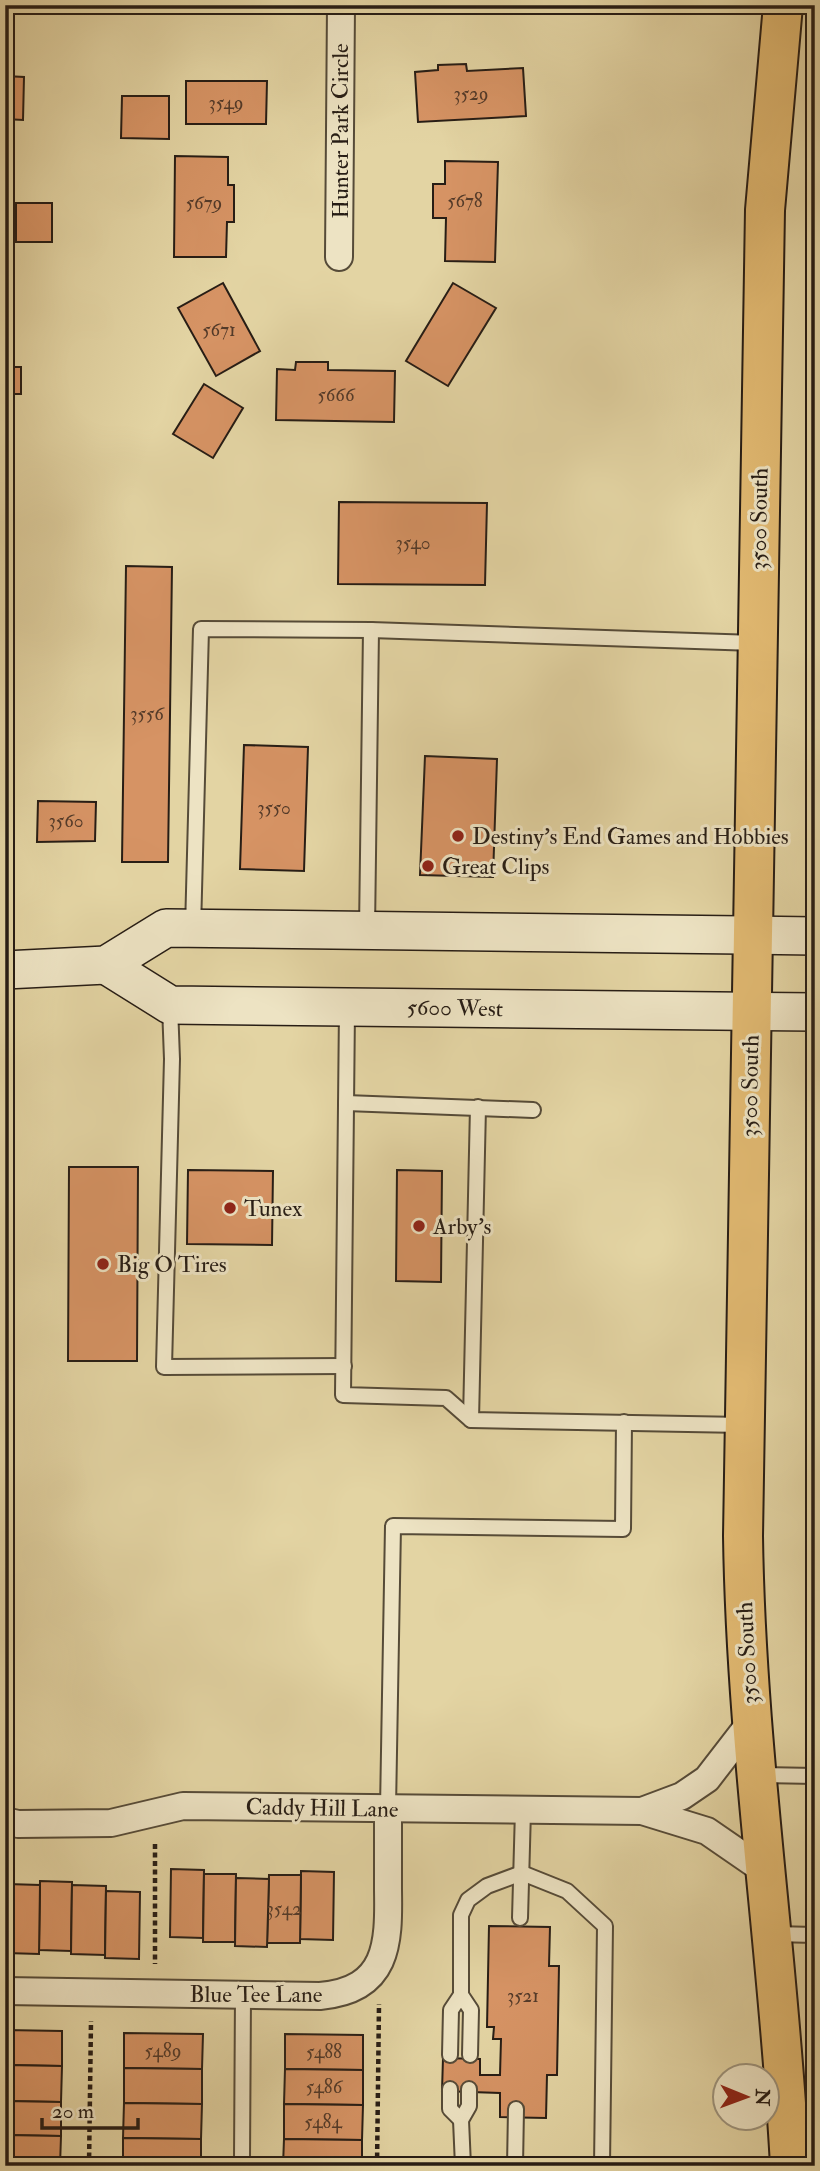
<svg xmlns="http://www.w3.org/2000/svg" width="820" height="2171" font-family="'IM FELL Double Pica',serif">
<rect width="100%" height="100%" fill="#e3d4a3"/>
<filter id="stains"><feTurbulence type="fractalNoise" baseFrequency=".00286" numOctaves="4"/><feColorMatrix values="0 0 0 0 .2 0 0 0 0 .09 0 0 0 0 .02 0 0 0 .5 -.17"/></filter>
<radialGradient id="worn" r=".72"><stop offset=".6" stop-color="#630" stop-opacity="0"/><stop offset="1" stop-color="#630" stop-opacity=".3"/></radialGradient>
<!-- building -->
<g fill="#d69364" stroke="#271d15" stroke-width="2">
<path d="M466 64 467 71 523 68 526 116 418 122 415 72 438 70V65Z"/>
<path d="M5 76 24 77 23 120 5 119Z"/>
<path d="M186 81H267L266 124H186Z"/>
<path d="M122 96H169V139L121 138Z"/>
<path d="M175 156 228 157V185H234V222H227L226 257H174Z"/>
<path d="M445 161 498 162 495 262 445 261 446 218H433V184H445Z"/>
<rect x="16" y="203" width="36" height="39"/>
<rect x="5" y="270" width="4" height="36"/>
<path d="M223 283 260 351 216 376 178 308Z"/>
<path d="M453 283 496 308 448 386 406 361Z"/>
<path d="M296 362H328V370L395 371 394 422 276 420 277 369 295 370Z"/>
<path d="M5 367H21V394H11V432H5Z"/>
<path d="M204 384 243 408 213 458 173 434Z"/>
<path d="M339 502 487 503 485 585 338 584Z"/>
<path d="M126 566 172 567 168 862H122Z"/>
<path d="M244 745 308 747 304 871 240 869Z"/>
<path d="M425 756 497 759 493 877 420 875Z"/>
<path d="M38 801 96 802 95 841 37 842Z"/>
<path d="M69 1167H138L137 1361H68Z"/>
<path d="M188 1170 273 1171 272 1245 187 1244Z"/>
<path d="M397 1170 442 1171 441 1282 396 1281Z"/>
<path d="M171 1869 204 1870 203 1938 170 1937Z"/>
<path d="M301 1871 334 1872 333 1940 300 1939Z"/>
<path d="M204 1874H236L235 1942H203Z"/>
<path d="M269 1875H301L300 1943H267Z"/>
<path d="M236 1878 269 1879 267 1947 235 1946Z"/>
<path d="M40 1881 72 1882 71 1951 39 1950Z"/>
<path d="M7 1884 40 1885 39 1954 6 1953Z"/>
<path d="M72 1885 106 1886 105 1955 71 1954Z"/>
<path d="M5 1889H7L6 1957H5Z"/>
<path d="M106 1891 140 1892 139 1959 105 1958Z"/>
<path d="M489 1926 550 1927 549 1966H559L557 2075H547L546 2118 500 2117V2093L442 2091 443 2058 480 2059V2075H500L501 2039H493L494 2027H487Z"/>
<path d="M5 2030 62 2031V2066L5 2065Z"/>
<path d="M124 2033 203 2034 202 2069 124 2068Z"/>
<path d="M285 2034 363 2035V2070L285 2069Z"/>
<path d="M5 2065 62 2066 61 2102 5 2101Z"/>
<path d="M124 2068 202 2069V2104L124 2103Z"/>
<path d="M285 2069 363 2070V2105L284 2104Z"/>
<path d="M5 2101 61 2102V2136L5 2135Z"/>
<path d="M124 2103 202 2104 201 2139 123 2138Z"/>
<path d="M284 2104 363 2105 362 2140 284 2139Z"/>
<path d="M5 2135 61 2136 60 2166H5Z"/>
<path d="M123 2138 201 2139V2166H123Z"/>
<path d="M284 2139 362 2140V2166H283Z"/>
</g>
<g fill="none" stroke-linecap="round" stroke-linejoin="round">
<!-- lane casing -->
<g stroke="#564b38" stroke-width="18">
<g id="lane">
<path d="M193 929 201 629 371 630 755 643"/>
<path d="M367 930 371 630"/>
<path d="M170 1006 172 1059 164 1367 344 1366"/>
<path d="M347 1009 343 1395 446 1398 471 1420 743 1425"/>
<path d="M346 1103 533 1110"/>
<path d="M471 1420 478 1107"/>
<path d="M757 1775 815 1776"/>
<path d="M388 1808 393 1526 623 1529 624 1422"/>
<path d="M520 1918 523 1810"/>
<path d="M774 1934 815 1935"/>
<path d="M461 1995 471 2010 470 2055"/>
<path d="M450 2055 451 2010 461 1995V1915L468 1900 487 1886 522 1873 567 1891 605 1926 602 2166"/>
<path d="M450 2089V2109L461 2120"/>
<path d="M242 2160 243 1995"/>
<path d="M463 2166 461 2120 469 2106V2089"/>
<path d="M515 2166 516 2109"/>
</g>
</g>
<!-- street casing -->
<g stroke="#564b38" stroke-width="30">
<g id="street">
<path d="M339 257 341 5"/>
<path d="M642 1811 682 1796 707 1779 751 1722"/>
<path d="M5 1821 18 1824 111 1823 183 1806 642 1811 707 1831 765 1871"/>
<path d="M5 1991 320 1996C388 1990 389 1944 388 1890 388 1863 388 1835 388 1808"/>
</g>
</g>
<!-- secondary casing -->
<g stroke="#271d15" stroke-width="40">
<g id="secondary">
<path d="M106 965 170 1005 815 1012"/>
<path d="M5 970 106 965 166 928 815 936"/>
</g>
</g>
<!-- primary casing -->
<g stroke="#271d15" stroke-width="42">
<path id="primary" d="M783 5 765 210 743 1536C746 1747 779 1955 790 2166"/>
</g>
<!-- path -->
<g stroke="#271d15" stroke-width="4.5" stroke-dasharray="5 3.5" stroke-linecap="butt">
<path d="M155 1844V1964"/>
<path d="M89 2166 91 2021"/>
<path d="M377 2166 379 2004"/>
</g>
<!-- lane -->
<use href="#lane" stroke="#ede3c3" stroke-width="14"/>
<!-- street -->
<use href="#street" stroke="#ede3c3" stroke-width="26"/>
<!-- secondary -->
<use href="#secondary" stroke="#ede3c3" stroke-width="37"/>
<!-- primary -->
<use href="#primary" stroke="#e2ba72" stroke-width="38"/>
</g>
<!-- markers -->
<g fill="#8f2418" stroke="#ede3c3" stroke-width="2.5">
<circle cx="458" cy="836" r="7"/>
<circle cx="428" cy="866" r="7"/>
<circle cx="230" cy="1208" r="7"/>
<circle cx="419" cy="1226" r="7"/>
<circle cx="103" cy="1264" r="7"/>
</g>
<g text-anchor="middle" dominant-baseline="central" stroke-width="6" stroke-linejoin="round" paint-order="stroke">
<!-- number labels -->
<g font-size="19" fill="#533a29">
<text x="471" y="94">3529</text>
<text x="226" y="103">3549</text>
<text x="465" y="201">5678</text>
<text x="204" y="203">5679</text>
<text x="219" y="330">5671</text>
<text x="336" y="395">5666</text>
<text x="413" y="543">3540</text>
<text x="147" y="714">3556</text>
<text x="274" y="808">3550</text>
<text x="66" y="821">3560</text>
<text x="284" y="1909">3542</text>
<text x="523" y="1996">3521</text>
<text x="163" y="2051">5489</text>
<text x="324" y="2052">5488</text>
<text x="324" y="2087">5486</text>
<text x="323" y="2122">5484</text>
</g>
<!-- street labels -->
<g font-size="23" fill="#271d15" stroke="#ede3c3">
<text transform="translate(340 131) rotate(-90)">Hunter Park Circle</text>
<text transform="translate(759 519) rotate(-89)">3500 South</text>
<text transform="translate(455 1008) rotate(1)">5600 West</text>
<text transform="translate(750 1086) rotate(-89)">3500 South</text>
<text transform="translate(747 1653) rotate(-93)">3500 South</text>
<text transform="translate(322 1808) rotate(1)">Caddy Hill Lane</text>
<text x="256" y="1994">Blue Tee Lane</text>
</g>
<!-- poi labels -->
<g font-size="23" fill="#271d15" stroke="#ede3c3" text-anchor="start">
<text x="472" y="836">Destiny's End Games and Hobbies</text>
<text x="442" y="866">Great Clips</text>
<text x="244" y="1208">Tunex</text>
<text x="433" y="1226">Arby's</text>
<text x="117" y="1264">Big O Tires</text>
</g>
</g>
<!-- margin -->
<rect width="820" height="2171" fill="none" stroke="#e3d4a3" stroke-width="28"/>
<rect x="7" y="7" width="806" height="2157" fill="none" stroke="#271d15" stroke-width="3.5"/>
<rect x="14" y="14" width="792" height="2143" fill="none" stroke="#271d15" stroke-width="2"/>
<!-- north arrow -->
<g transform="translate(746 2097) rotate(91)"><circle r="33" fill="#ede3c3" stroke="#9e947d" stroke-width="2"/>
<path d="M0-5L12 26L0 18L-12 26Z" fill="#8f2418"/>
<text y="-10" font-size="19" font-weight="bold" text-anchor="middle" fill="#271d15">N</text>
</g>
<!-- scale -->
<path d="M42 2118v10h96v-10" fill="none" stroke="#271d15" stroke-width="3.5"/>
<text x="52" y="2118" font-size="21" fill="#271d15" stroke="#ede3c3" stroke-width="5" paint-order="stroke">20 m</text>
<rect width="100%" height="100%" filter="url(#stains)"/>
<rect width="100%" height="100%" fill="url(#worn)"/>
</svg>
